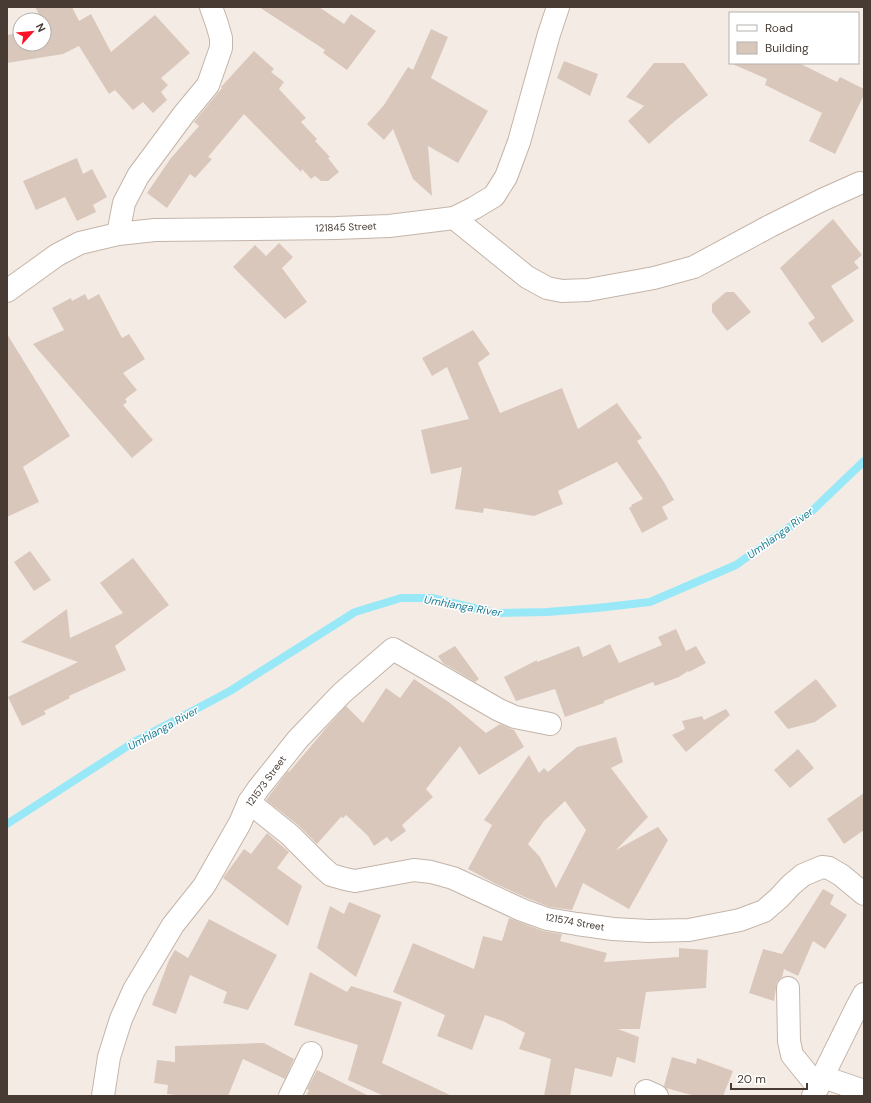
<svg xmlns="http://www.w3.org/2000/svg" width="871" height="1103" font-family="'DM Sans',sans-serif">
<rect width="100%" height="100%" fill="#f4ece4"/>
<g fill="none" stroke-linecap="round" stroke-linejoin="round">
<!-- stream -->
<path stroke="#99e8f8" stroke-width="8" d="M7 824 134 742 230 691 355 612 401 598H432L495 613 547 612 597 608 650 602 736 565 812 511 864 461"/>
</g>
<!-- building -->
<g fill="#dac7bc" fill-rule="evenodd">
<path d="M35 7H72L79 21 91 14 111 52 155 15 190 53 161 78 168 85 161 92 167 100 153 113 143 102 133 110 115 90 109 94 79 46 63 54 7 63V35L20 33V44H44V29H46L44 25V20H42Z"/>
<path d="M259 7H319L344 24 351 14 376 31 347 70 323 53 325 50Z"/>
<path d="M431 29 448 37 431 78 488 111 458 163 428 146 432 196 413 179 393 129 384 140 367 124 384 105 408 67 413 70Z"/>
<path d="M254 51 274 69 271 72 284 82 279 89 306 118 301 122 317 139 315 141 330 157 328 158 339 172 328 181H321L315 176 311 179 302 169 301 172 244 114 208 157 212 159 195 178 190 174 167 208 147 193 171 158 199 126 194 122 222 88 221 87Z"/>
<path d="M564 61 598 74 590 96 557 78Z"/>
<path d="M654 63H684L708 95 676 120 649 144 628 121 644 106 626 97Z"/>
<path d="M730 63H799L837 82 840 77 864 89V95L835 154 809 141 822 113 765 85 767 79Z"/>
<path d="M77 158 83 174 92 169 107 197 93 205 96 212 77 221 65 197 36 210 23 181Z"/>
<path d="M833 219 862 255 854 262 859 268 831 286 854 321 822 343 808 323 815 318 780 268Z"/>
<path d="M279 243 293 257 282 268 307 302 285 319 233 267 255 245 266 256Z"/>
<path d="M726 292H734L751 312 727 331 712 312V304Z"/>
<path d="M85 294 88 300 99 294 122 338 129 334 145 359 123 373 137 390 125 399 127 402 123 405 153 440 132 458 33 344 64 330 52 308 71 298 72 301Z"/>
<path d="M473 330 490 354 478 363 500 413 562 388 578 429 617 403 642 438 637 441 664 482 674 500 662 507 668 519 642 533 629 508 632 506 631 505 643 499 617 462 558 491 563 504 534 516 484 508 483 513 455 509 462 467 431 474 421 430 469 419 447 367 432 376 422 358Z"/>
<path d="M7 334 70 436 23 467 39 502 7 517Z"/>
<path d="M30 551 51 580 34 591 14 562Z"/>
<path d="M133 558 169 605 115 646 126 670 69 696 70 698 44 711 46 714 22 726 8 697 78 662 21 642 67 609 70 638 123 613 100 583Z"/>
<path d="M676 629 686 651 696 646 706 663 689 672 688 671 679 677 655 686 653 682 604 701V703L565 717 555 689 516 701 504 677 537 660V662L579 646 583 657 610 644 619 663 662 645 658 637Z"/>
<path d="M455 646 479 679 475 682 443 663 438 656Z"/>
<path d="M414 679 450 703 486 733 500 724 514 730 524 747 479 775 460 746 426 789 433 797 402 825 406 831 391 842 387 837 374 846 368 836 346 815 343 818 341 817 317 844 298 825 266 800 288 771 289 772 327 727 346 706 363 723 386 688 400 698Z"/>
<path d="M816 679 837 706 815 722 788 729 774 712Z"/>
<path d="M726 709 730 715 686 752 672 735 685 729 682 721 702 716 704 720Z"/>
<path d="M616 737 623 762 611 768 648 817 616 850 658 827 668 840 629 909 583 883 572 910 550 907 527 898 496 884 468 869 492 825 484 820 529 755 539 773 544 768 548 772 577 747ZM565 801 586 830 556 888 540 857 528 844 544 821Z"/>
<path d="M798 749 814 768 790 788 774 770Z"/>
<path d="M864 793V830L844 844 827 819Z"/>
<path d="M267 833 289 852 277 868 302 886 288 926 223 878 244 849 251 854Z"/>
<path d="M823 889 834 895 830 904 847 915 825 949 813 941 798 976 784 969 782 977 777 982 774 1001 749 993 763 949 782 954Z"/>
<path d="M349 902 381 915 356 977 317 948 330 906 344 914Z"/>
<path d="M509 918 543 931 562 934 560 941 607 953 604 962 679 957V948L708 950 706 988 646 992 640 1029H618L639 1037 635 1063 617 1057 612 1077 575 1068 570 1096H544L551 1059 519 1049 525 1033 505 1022 485 1015 472 1050 437 1036 445 1015 393 992 413 943 474 969 483 936 502 941Z"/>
<path d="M209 919 277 955 248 1010 223 1003 227 992 190 975 176 1014 152 1005 169 960 175 950 188 958Z"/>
<path d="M310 972 347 992 351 986 402 1002 382 1063 452 1096H384L348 1080 358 1045 294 1025Z"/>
<path d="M264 1043 294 1059 285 1079 243 1059 228 1096H185L167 1094 168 1085 154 1083 157 1060 175 1062V1046Z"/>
<path d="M672 1057 696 1064 697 1058 733 1071 723 1096H695L666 1088 664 1086Z"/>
<path d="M317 1070 369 1096H306L309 1090 307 1089Z"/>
</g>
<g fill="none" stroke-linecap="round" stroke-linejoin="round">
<!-- minor casing -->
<g stroke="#c4b4a9" stroke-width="24">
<g id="minor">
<path d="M454 218 527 277 547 288 562 291 588 290 654 278 694 267 770 226 822 200 860 183"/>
<path d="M118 234 124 203 138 176 184 114 208 85 221 48V38L217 24 211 7"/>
<path d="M7 291 57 255 80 243 118 234 155 230 336 228 389 226 454 218 474 208 494 196 506 177 519 142 549 34 558 7"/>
<path d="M249 802 290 835 322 867 331 875 345 879 355 881 414 870 431 872 453 878 522 910 547 919 577 924 613 929 649 931 689 930 740 920 764 911 779 898 791 885 803 875 822 867 829 868 841 875 864 894"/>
<path d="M788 988 789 1041 792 1055 818 1087"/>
<path d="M823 1077 864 1091"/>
<path d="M646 1091 657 1096"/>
<path d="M103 1096 109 1057 121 1019 134 990 173 925 204 886 240 823 249 802 258 789 298 739 342 693 393 649 499 710 515 717 550 724"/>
<path d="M290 1096 311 1053"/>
<path d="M813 1096 858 1005 864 994"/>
</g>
</g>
<!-- minor -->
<use href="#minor" stroke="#fff" stroke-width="22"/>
</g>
<g text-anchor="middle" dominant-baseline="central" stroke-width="3" stroke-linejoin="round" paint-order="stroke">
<!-- street labels -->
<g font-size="10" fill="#473b33" stroke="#fff">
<text transform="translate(346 227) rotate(-2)">121845 Street</text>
<text transform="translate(266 781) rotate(-54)">121573 Street</text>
<text transform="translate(575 922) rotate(10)">121574 Street</text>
</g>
<!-- water labels -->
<g font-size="11" font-style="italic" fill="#1d7e94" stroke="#fff">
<text transform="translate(780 533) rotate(-36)">Umhlanga River</text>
<text transform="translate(463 606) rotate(10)">Umhlanga River</text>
<text transform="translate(163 728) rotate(-29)">Umhlanga River</text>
</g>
</g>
<!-- border -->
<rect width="871" height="1103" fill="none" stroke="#473b33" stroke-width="16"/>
<!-- legend -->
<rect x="729" y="12" width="130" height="52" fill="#ffffff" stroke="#b5b1ad"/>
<rect x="737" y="25" width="20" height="6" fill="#ffffff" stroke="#b5b1ad"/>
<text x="765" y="32" font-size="12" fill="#473b33">Road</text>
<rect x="737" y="42" width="20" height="12" fill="#dac7bc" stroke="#b5b1ad"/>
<text x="765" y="52" font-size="12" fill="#473b33">Building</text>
<!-- north arrow -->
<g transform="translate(32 32) rotate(63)"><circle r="19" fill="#ffffff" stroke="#b5b1ad"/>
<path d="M0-3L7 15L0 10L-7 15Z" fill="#ff1126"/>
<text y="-6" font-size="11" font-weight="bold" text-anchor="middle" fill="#473b33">N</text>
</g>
<!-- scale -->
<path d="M731 1083v6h76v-6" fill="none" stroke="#473b33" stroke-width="2"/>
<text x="737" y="1083" font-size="12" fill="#473b33" stroke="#ffffff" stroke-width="3" paint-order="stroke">20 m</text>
</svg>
